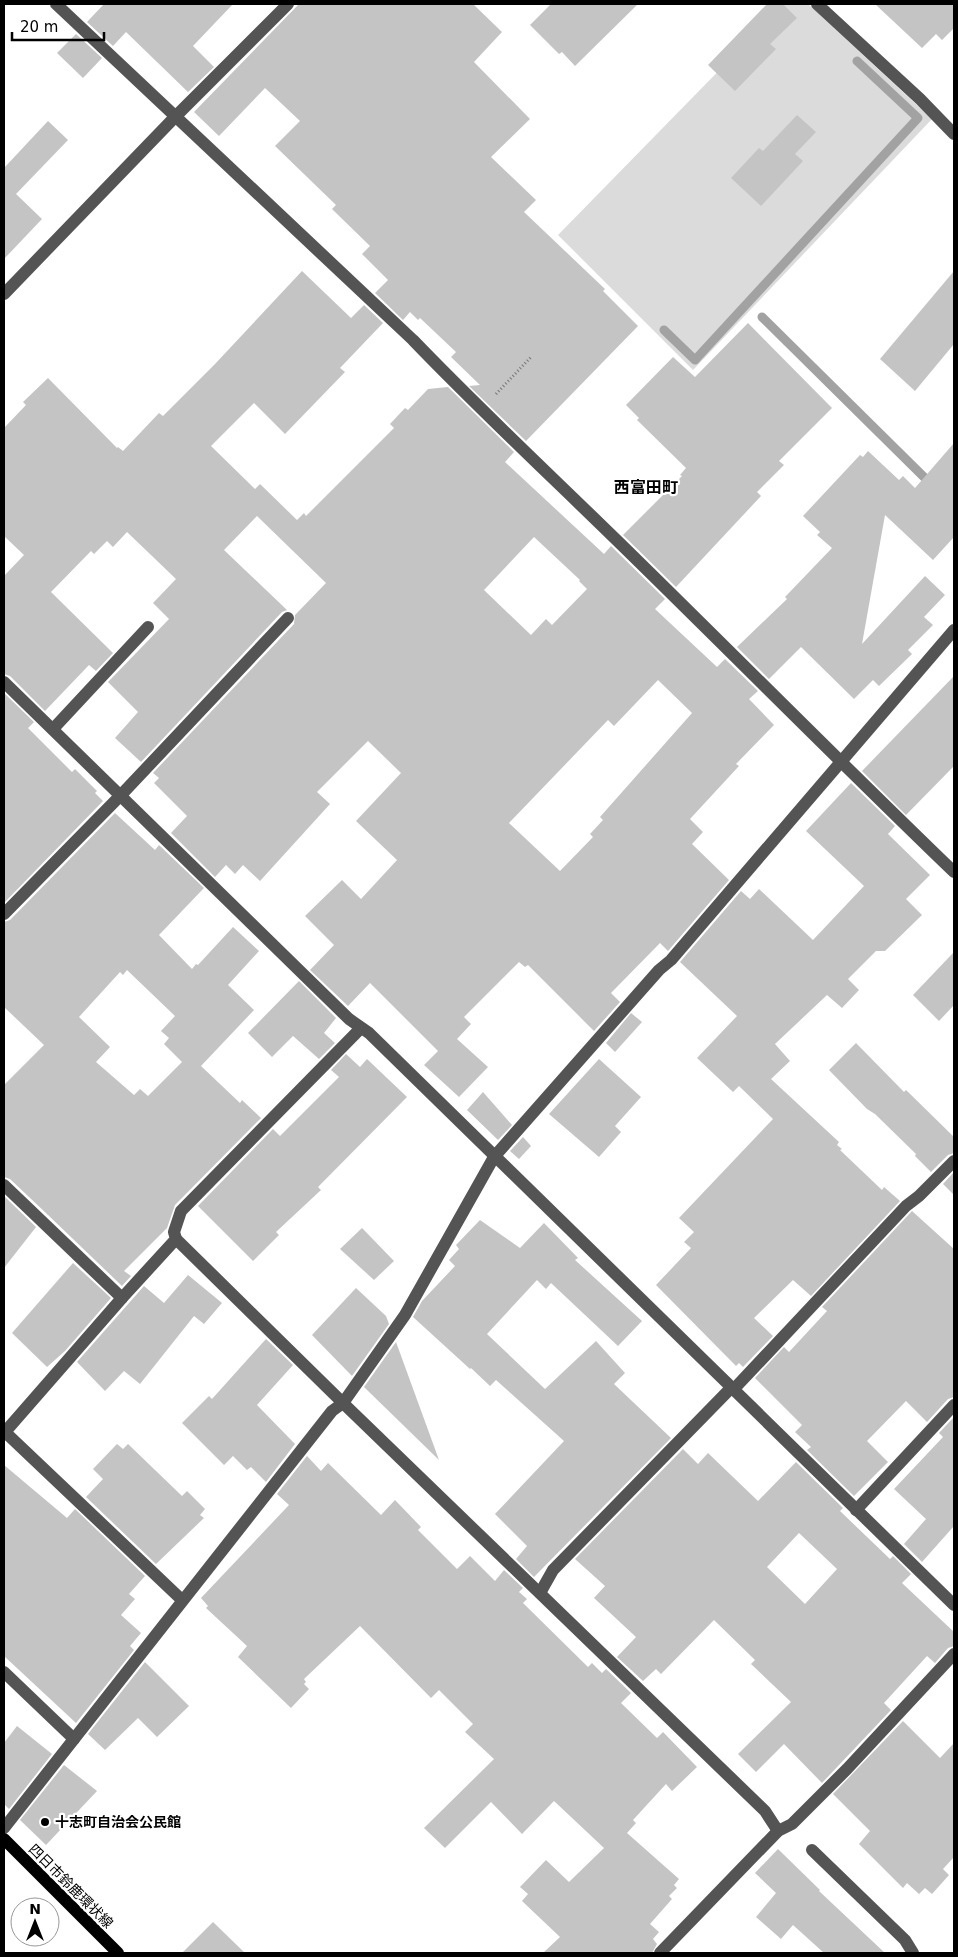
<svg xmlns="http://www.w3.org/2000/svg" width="958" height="1957" font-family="'DejaVu Sans','Noto Sans JP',sans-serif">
<rect width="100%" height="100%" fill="#fff"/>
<!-- green -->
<path fill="#dbdbdb" d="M784 4H808L932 119 693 370 558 235Z"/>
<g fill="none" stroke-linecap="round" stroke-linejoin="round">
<!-- stream -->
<g stroke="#a2a2a2" stroke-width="9">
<path d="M762 317 932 485"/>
<path d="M664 330 695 360 918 118 857 61"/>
</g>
</g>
<!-- building -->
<g fill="#c4c4c4" fill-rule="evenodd">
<path d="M104 4H233L193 46 214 67 188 92 126 32 113 46 87 22Z"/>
<path d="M299 4H473L502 32 474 62 530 119 491 157 536 200 524 212 605 289 603 291 638 326 526 441 469 386 480 385 451 357 456 352 420 318 418 320 410 312 403 320 375 293 388 280 362 254 370 246 332 209 336 205 275 146 300 121 265 88 219 136 194 112Z"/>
<path d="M551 4H638L575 66 562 52 559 54 530 25Z"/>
<path d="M767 4H783L797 18 770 44 776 49 735 91 708 65Z"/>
<path d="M875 4H954V28L942 40 936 34 922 48Z"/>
<path d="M76 34 102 58 83 78 57 53Z"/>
<path d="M797 115 816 132 795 154 803 161 761 206 731 178 759 148 763 151Z"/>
<path d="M48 121 68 140 16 194 42 219 4 259V168Z"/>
<path d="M302 271 351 318 364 305 383 323 340 368 345 372 285 434 254 403 211 446 255 489 260 484 297 520 304 513 306 516 394 428 390 424 405 408 408 410 428 389 448 387 514 452 505 462 604 554 611 546 665 599 655 609 717 667 725 659 758 691 749 699 774 725 736 764 739 766 690 819 703 832 692 844 729 880 668 951 660 943 611 993 620 1002 594 1031 528 965 525 967 519 962 464 1017 471 1024 457 1039 488 1067 459 1097 424 1065 438 1051 370 983 348 1006 310 970 334 945 305 916 342 880 361 899 397 860 356 821 401 773 368 741 317 792 330 804 260 881 243 865 235 874 226 865 215 877 171 833 187 816 154 783 159 778 153 773 294 624 295 615 326 583 257 516 224 550 287 610 282 612 141 762 115 738 138 712 108 682 169 619 153 603 176 579 127 532 113 547 107 541 94 554 91 551 51 592 113 653 96 671 89 665 45 711 10 676 4 674V576L24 555 4 536V428L26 405 23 402 48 378 117 448 118 447 123 451 159 413 163 416 215 364ZM534 537 580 580 579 581 587 589 552 625 546 619 531 635 484 590ZM658 680 692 713 600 817 603 820 590 834 593 837 560 871 509 823 608 720 614 726Z"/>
<path d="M954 271V344L915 391 880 359Z"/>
<path d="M748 323 832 408 779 461 784 465 757 492 761 496 676 587 623 535 682 476 680 475 686 468 637 420 639 418 626 405 673 357 695 377Z"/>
<path d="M954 443V537L933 560 885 515 862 644 925 576 945 595 924 617 933 625 908 650 912 654 879 686 873 680 854 699 801 647 769 679 737 647 787 599 785 597 832 548 817 535 820 532 803 516 860 455 863 457 868 451 899 480 903 476 915 488Z"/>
<path d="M954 676V766L906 815 862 771Z"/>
<path d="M4 693 34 722 28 728 72 772 75 769 97 791 95 793 103 801 4 903Z"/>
<path d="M851 783 895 826 888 834 930 875 906 899 922 915 885 951H876L848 979 859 990 842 1008 827 995 775 1044 790 1061 771 1079 839 1142 837 1145 842 1149 840 1150 882 1190 884 1187 900 1201 811 1296 793 1280 754 1318 773 1336 743 1367 739 1363 736 1366 656 1285 691 1248 684 1242 694 1232 679 1218 773 1119 739 1086 733 1092 697 1058 737 1016 680 962 741 891 750 899 759 889 813 940 864 886 806 831Z"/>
<path d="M115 813 155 850 159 845 204 888 159 935 192 969 196 964 198 965 233 927 259 951 228 985 254 1010 201 1066 240 1103 242 1100 261 1118 175 1205 167 1228 124 1271 131 1276 122 1286 47 1214 10 1179 4 1177V1085L44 1045 4 1007V922L10 920ZM127 970 175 1016 161 1031 169 1038 164 1044 182 1062 148 1096 140 1089 134 1095 96 1062 110 1047 79 1017 120 972 123 975Z"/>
<path d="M954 952V1005L939 1021 913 995Z"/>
<path d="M299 981 336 1018 324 1033 335 1043 319 1059 293 1036 272 1057 248 1033Z"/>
<path d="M631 1013 642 1022 615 1052 606 1043Z"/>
<path d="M856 1043 904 1092 906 1090 954 1137V1153L948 1155 931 1172 915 1156 916 1154 875 1114 867 1109 829 1070Z"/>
<path d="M346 1054 360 1067 367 1059 407 1097 318 1187 321 1190 276 1232 279 1235 253 1261 198 1206 273 1129 280 1136 339 1077 331 1070Z"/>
<path d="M599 1059 641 1097 615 1126 621 1132 599 1157 549 1114Z"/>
<path d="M483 1092 512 1125 498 1140 467 1110Z"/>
<path d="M523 1137 531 1146 519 1159 510 1151Z"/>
<path d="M954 1172V1195L943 1184Z"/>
<path d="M4 1196 36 1227 4 1268Z"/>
<path d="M912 1211 954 1249V1397L948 1399 927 1422 906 1401 867 1441 888 1462 854 1496 807 1450 811 1447 795 1432 802 1425 755 1378 784 1347 789 1352 827 1311 822 1307Z"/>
<path d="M480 1220 520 1248 544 1223 578 1258 575 1260 642 1321 618 1346 551 1283 546 1289 537 1280 487 1334 545 1389 596 1341 625 1373 614 1384 671 1438 534 1577 516 1559 527 1546 495 1514 564 1441 496 1380 490 1386 471 1368 470 1369 413 1317 422 1301 455 1266 449 1260 459 1249 456 1245Z"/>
<path d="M362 1228 394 1261 374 1280 340 1249Z"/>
<path d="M73 1263 111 1298 65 1351 47 1367 12 1333Z"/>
<path d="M188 1275 222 1303 204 1324 194 1316 140 1384 124 1371 105 1391 77 1362 144 1286 164 1303Z"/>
<path d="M356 1288 386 1316 389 1324 352 1376 312 1335Z"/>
<path d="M266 1339 293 1365 257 1405 295 1444 266 1482 251 1467 247 1470 233 1456 224 1465 182 1423 209 1396 212 1399Z"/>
<path d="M396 1342 439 1460 364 1387Z"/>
<path d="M954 1417V1526L922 1562 904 1544 926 1519 894 1489 943 1437 939 1433Z"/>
<path d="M117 1444 123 1449 128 1444 182 1496 187 1491 205 1509 200 1515 204 1518 156 1564 86 1497 103 1479 93 1469Z"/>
<path d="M683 1449 698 1464 708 1453 758 1501 796 1462 843 1508 840 1511 890 1559 893 1556 911 1574 902 1583 954 1632V1646L948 1648 935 1663 927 1656 884 1703 891 1710 822 1783 784 1744 756 1772 738 1754 791 1702 751 1664 755 1660 714 1620 661 1674 656 1669 643 1681 617 1657 636 1637 594 1598 605 1586 575 1559ZM799 1533 837 1569 805 1604 767 1567Z"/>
<path d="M307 1456 321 1471 328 1463 381 1515 395 1500 421 1527 418 1530 457 1569 470 1556 495 1581 504 1570 523 1588 519 1592 527 1599 523 1603 588 1667 592 1663 602 1673 606 1669 631 1693 621 1703 657 1738 663 1732 697 1767 672 1791 666 1784 633 1820 636 1823 627 1833 679 1879 674 1885 677 1888 669 1896 672 1899 650 1924 659 1932 653 1939 657 1944 652 1953H543L560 1937 522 1901 528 1894 520 1887 546 1860 569 1882 604 1848 554 1801 522 1834 491 1802 445 1848 424 1828 494 1759 465 1732 473 1724 439 1690 431 1698 360 1626 304 1679 306 1682 304 1684 309 1689 291 1708 238 1657 247 1646 206 1608 208 1606 201 1598 289 1505 277 1494Z"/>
<path d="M4 1465 67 1518 75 1509 145 1576 129 1594 135 1599 121 1615 141 1633 130 1646 134 1650 76 1723 4 1656Z"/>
<path d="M145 1662 189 1706 157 1737 138 1718 105 1750 88 1734Z"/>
<path d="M903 1721 940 1758 954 1743V1857L943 1869 949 1875 932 1894 925 1888 919 1894 907 1883 903 1888 859 1844 870 1831 833 1794Z"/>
<path d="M17 1726 52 1754 9 1809 4 1804V1743Z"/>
<path d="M64 1765 97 1791 46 1845 20 1820Z"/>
<path d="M778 1849 820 1890 819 1891 885 1953H824L793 1925 781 1939 756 1917 776 1893 755 1873Z"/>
<path d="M213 1922 245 1953H182Z"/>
</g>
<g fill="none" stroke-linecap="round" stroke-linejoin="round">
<!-- path -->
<path stroke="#767676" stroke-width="3" stroke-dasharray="1 2.5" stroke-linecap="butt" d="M496 394 532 356"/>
<!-- minor -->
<g stroke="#545454" stroke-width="12">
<path d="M56 4 413 340C486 416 564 488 639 562 744 665 848 770 954 872"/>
<path d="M817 4 920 99 954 134"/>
<path d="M4 294 175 117 288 4"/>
<path d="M4 682 349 1019 369 1033 954 1605"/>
<path d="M53 729 148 627"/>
<path d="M4 914 121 795 288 618"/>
<path d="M4 1185 122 1298"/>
<path d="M176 1239 343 1403 765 1811 778 1831"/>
<path d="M733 1390 906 1206 919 1196 954 1161"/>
<path d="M4 1431 182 1600"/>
<path d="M5 1432 122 1298 176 1239 174 1232 181 1211 361 1028"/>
<path d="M856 1510 954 1405"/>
<path d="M540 1593 553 1570 731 1388"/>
<path d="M4 1672 74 1739"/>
<path d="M4 1828 332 1411 343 1403 405 1315 494 1157 659 970 671 960 954 630"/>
<path d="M812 1850 905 1940 913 1953"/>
<path d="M660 1953 778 1831 792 1824 847 1769 954 1654"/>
</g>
<!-- major -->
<path stroke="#000" stroke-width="12" d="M4 1839 118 1953"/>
</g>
<!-- markers -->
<circle fill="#000" stroke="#fff" stroke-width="2" cx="45" cy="1822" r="5"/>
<g text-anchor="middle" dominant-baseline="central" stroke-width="4.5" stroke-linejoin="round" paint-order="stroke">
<!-- poi labels -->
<g font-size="14" font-weight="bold" fill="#000" stroke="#fff" text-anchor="start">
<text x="55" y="1822">十志町自治会公民館</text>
</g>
<!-- street labels -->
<g font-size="14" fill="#000" stroke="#fff">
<text transform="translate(71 1886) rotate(45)">四日市鈴鹿環状線</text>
</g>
<!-- quarter labels -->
<g font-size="16" font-weight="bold" fill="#000" stroke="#fff">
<text x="646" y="487">西富田町</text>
</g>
</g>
<!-- border -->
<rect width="958" height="1957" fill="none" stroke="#000000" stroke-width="10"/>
<!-- north arrow -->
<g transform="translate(35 1922)"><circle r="24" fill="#ffffff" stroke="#999999"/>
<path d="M0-4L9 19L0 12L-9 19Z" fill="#000000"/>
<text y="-8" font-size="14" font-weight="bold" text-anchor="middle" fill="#000000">N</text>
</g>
<!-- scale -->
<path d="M12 32v8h92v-8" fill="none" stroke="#000000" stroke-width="2.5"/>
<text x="20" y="32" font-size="15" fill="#000000" stroke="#ffffff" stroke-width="4" paint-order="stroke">20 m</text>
</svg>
